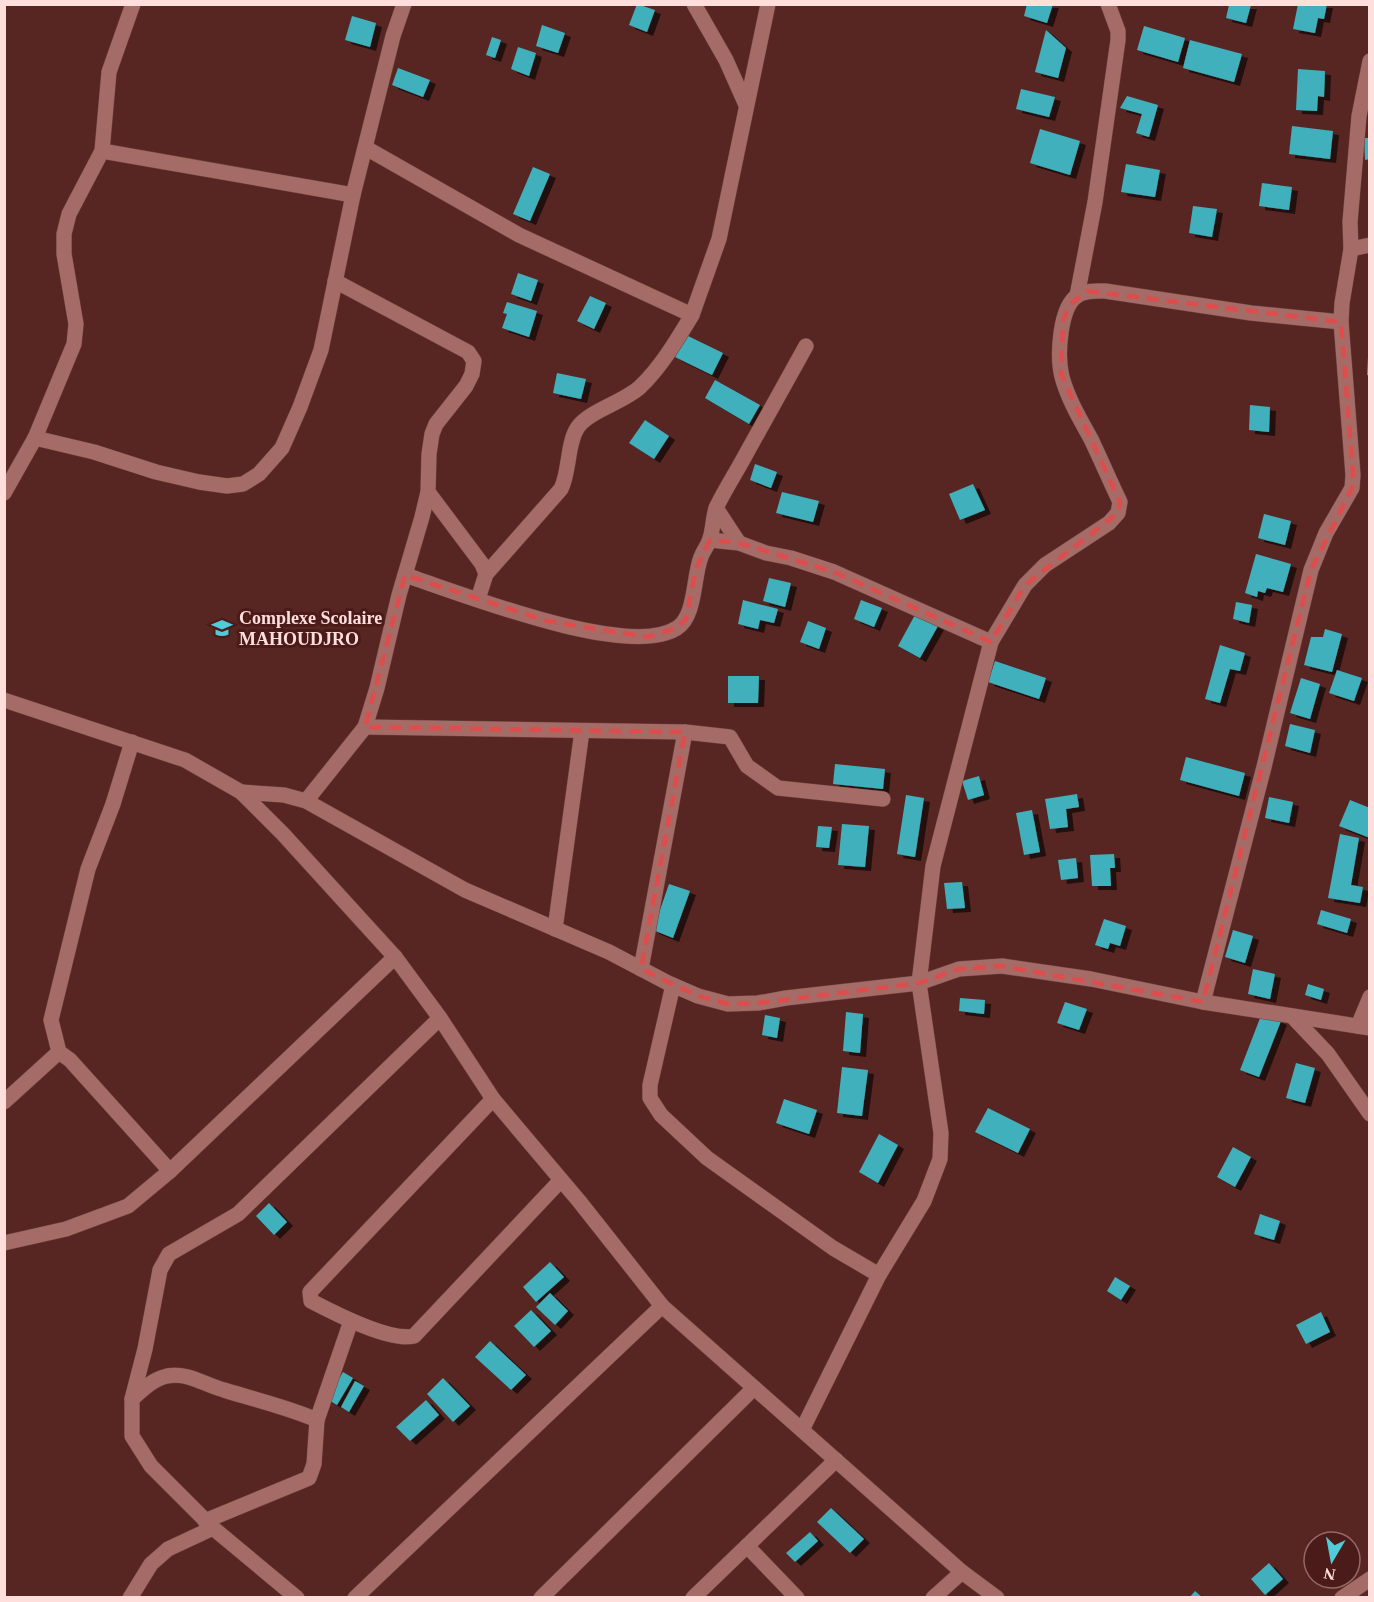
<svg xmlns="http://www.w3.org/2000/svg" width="1374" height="1602" font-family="'Times New Roman',serif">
<defs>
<filter id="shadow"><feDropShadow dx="6" dy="4" stdDeviation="0" flood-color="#0009"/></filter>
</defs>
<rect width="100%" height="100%" fill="#572623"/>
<!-- building -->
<g fill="#3fb0bc" filter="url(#shadow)">
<path d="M637 4 655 10 647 32 629 25Z"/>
<path d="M1027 4H1053L1047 23 1024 16Z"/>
<path d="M1298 4H1327L1324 19 1318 18 1315 33 1293 29Z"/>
<path d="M1229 5H1251L1246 23 1226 18Z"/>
<path d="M352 16 376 23 370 47 345 40Z"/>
<path d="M542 25 565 33 558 53 536 46Z"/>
<path d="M1144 26 1185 38 1178 62 1137 50Z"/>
<path d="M1046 30 1066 48 1058 78 1035 72Z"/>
<path d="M492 37 501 40 495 58 486 55Z"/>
<path d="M1190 40 1242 54 1234 82 1183 68Z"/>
<path d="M518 47 536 53 529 76 511 69Z"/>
<path d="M398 68 430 80 423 97 392 85Z"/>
<path d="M1298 69 1325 71 1324 97 1318 96 1317 111 1296 110Z"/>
<path d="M1021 89 1055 97 1049 117 1016 109Z"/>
<path d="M1127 96 1158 105 1149 137 1136 133 1142 114 1120 108Z"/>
<path d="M1292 126 1333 131 1330 159 1289 154Z"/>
<path d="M1040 129 1080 141 1070 175 1030 163Z"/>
<path d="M1364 138H1370V159L1365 160Z"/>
<path d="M1126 164 1160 170 1155 197 1121 192Z"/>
<path d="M533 167 550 174 530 221 513 214Z"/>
<path d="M1262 183 1292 187 1289 210 1259 206Z"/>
<path d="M1193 206 1217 209 1212 237 1189 233Z"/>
<path d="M518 273 538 280 531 301 511 294Z"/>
<path d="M590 296 606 303 594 329 577 321Z"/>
<path d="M507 302 537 311 529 337 502 328 507 314 503 313Z"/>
<path d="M686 335 723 353 712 375 675 357Z"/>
<path d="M1368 357H1370V376L1367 375Z"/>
<path d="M557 373 586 379 581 399 553 393Z"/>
<path d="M715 380 760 405 749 424 705 398Z"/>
<path d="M1250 405 1270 407 1269 432 1249 430Z"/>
<path d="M645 420 669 436 654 459 629 443Z"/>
<path d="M755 464 777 472 771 488 750 480Z"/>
<path d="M973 484 985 510 960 520 949 494Z"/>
<path d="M782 492 819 501 813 522 776 513Z"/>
<path d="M1264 514 1291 521 1285 545 1258 538Z"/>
<path d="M1256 554 1291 564 1283 592 1267 588 1265 593 1258 591 1257 597 1245 593Z"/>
<path d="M769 578 791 583 785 607 763 601Z"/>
<path d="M743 600 778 609 774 623 760 620 758 629 738 624Z"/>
<path d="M861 600 882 608 874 627 854 619Z"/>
<path d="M1236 602 1252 605 1249 623 1233 619Z"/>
<path d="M916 613 938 626 920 658 898 646Z"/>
<path d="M808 621 826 628 819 649 800 642Z"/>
<path d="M1325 629 1342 634 1332 672 1304 665 1311 637H1323Z"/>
<path d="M1220 645 1245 653 1240 671 1230 669 1220 703 1205 699Z"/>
<path d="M995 661 1046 678 1039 699 988 682Z"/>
<path d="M1337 670 1362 678 1354 701 1329 693Z"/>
<path d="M728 676H759L758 703H728Z"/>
<path d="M1301 678 1320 684 1310 719 1290 713Z"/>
<path d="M1290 724 1315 730 1310 753 1285 746Z"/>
<path d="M1186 757 1245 773 1239 796 1180 780Z"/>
<path d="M835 764 885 769 883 789 833 784Z"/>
<path d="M979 776 984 795 968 800 962 781Z"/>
<path d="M1077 794 1079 807 1066 809 1068 827 1050 829 1045 799Z"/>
<path d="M906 795 924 798 915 857 897 854Z"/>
<path d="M1269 797 1293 802 1289 823 1265 818Z"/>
<path d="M1350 800 1370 808 1368 826H1370V838L1339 826Z"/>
<path d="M1032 810 1040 852 1024 855 1016 813Z"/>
<path d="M842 824 869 826 865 867 838 865Z"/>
<path d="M818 826 832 827 829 848 816 847Z"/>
<path d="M1340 834 1359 838 1351 885 1363 887 1360 903 1328 898Z"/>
<path d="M1114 854 1115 868H1110L1111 886H1092L1090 855Z"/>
<path d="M1076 858 1078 878 1061 880 1058 860Z"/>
<path d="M962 882 965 908 947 909 944 883Z"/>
<path d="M669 884 690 891 673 938 653 930Z"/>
<path d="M1321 910 1351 919 1347 933 1317 924Z"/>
<path d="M1104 919 1126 926 1120 946 1110 943 1108 949 1095 945Z"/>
<path d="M1233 930 1253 936 1245 963 1225 957Z"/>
<path d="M1253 969 1275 974 1270 999 1248 994Z"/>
<path d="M1308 984 1324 989 1321 1000 1305 995Z"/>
<path d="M960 998 985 1000 984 1014 959 1011Z"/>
<path d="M1065 1002 1087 1009 1079 1030 1057 1023Z"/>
<path d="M846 1012 863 1014 860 1053 843 1051Z"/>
<path d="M1262 1013 1281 1021 1259 1077 1240 1070Z"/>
<path d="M765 1015 780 1018 777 1038 762 1035Z"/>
<path d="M1296 1063 1315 1068 1305 1103 1286 1098Z"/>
<path d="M842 1067 868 1070 862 1116 837 1113Z"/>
<path d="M784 1099 817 1110 809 1134 776 1123Z"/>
<path d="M988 1108 1030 1129 1018 1153 975 1132Z"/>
<path d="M879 1134 898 1145 878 1183 859 1172Z"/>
<path d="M1233 1147 1251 1157 1235 1187 1217 1177Z"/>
<path d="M269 1203 287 1222 274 1235 256 1216Z"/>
<path d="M1260 1214 1280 1221 1274 1240 1254 1234Z"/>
<path d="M550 1262 564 1277 536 1302 523 1287Z"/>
<path d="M1115 1277 1130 1286 1121 1300 1107 1291Z"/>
<path d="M550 1293 568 1311 555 1325 536 1307Z"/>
<path d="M531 1310 551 1331 534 1347 514 1326Z"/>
<path d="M1321 1312 1330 1332 1306 1344 1296 1325Z"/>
<path d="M490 1341 526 1375 511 1390 475 1357Z"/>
<path d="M343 1372 353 1378 337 1405 327 1399Z"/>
<path d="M443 1378 470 1406 453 1422 427 1394Z"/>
<path d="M355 1381 364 1386 349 1412 341 1407Z"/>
<path d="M426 1400 439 1415 410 1441 396 1427Z"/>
<path d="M831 1508 864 1539 850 1553 817 1522Z"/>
<path d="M810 1532 818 1541 795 1562 786 1553Z"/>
<path d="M1269 1563 1283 1579 1265 1595 1251 1579Z"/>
<path d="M1195 1591 1203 1598H1189Z"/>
</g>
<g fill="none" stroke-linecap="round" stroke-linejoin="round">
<!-- minor casing -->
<g stroke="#6d4241" stroke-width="16">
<g id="minor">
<path d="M694 4 726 60 746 105"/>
<path d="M366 148 519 235 692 315C677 340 661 367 640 387 624 402 589 411 578 427 567 442 570 471 561 489L486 574"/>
<path d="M102 151 353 195"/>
<path d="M1351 249 1370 245"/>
<path d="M1077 296 1095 202 1118 40V31L1108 4"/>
<path d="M692 315 719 239 768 4"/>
<path d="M35 438 94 452 156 472 199 482 227 486 243 484 259 474 282 448 300 407 321 350 353 195 393 36 404 4"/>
<path d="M428 492 482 564 486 574 478 599"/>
<path d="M4 493 35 438 74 344 76 324 64 254V234L69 214 102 151 109 72 133 4"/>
<path d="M716 508 739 543"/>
<path d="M710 540 739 543 766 553 791 558 834 572 991 642 933 866 919 983 941 1133 940 1159 924 1201 879 1275 802 1430"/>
<path d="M405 575C460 593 628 660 677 628 696 616 693 577 701 557 703 551 707 547 709 541 714 530 712 516 717 506 726 488 737 471 746 454 766 418 786 382 806 346"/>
<path d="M991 642 1025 585 1045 565 1109 523 1118 513 1120 502C1110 481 1101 460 1091 439 1080 419 1068 399 1062 377 1057 357 1059 307 1078 295 1087 290 1096 291 1105 291L1251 313 1341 322"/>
<path d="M365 727 685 732 730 737 747 766 778 788 883 799"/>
<path d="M132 742 113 804 88 869 51 1020 59 1052 70 1060 170 1171"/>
<path d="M241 792 284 795 306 801 465 890 609 952 668 983 698 996 728 1004 758 1003 786 998 919 983 959 969 1002 966 1091 979 1203 1002 1370 1028"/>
<path d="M306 801 365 727 377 688 399 595 422 517 428 492 429 454 432 434 436 424 466 386 472 374 474 361 468 352 335 281"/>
<path d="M555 929 582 731"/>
<path d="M641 969 685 732"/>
<path d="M673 985 650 1085V1098L661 1115 707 1158 833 1248 879 1275"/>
<path d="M1203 1002 1264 767 1311 570 1326 533 1352 488 1353 475 1341 322 1342 303 1351 249 1350 222 1359 116 1370 61"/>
<path d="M1292 1016 1328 1054 1370 1114"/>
<path d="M1358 1026 1370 997"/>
<path d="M493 1099 310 1292 311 1301C334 1313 390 1342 414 1336L561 1180"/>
<path d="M4 1102 59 1052"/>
<path d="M4 1243 66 1229 128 1206 170 1171 395 957"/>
<path d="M132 1399C142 1390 153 1379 167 1376 189 1372 204 1385 224 1390 256 1400 287 1407 317 1420"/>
<path d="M205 1521 309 1478 314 1464 317 1420 351 1321"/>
<path d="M747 1546 797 1598"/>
<path d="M130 1598 151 1564 168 1549 213 1528"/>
<path d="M297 1598 213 1528 151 1466 132 1436V1399L145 1349 160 1270 169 1254 238 1214 440 1018"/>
<path d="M355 1598 662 1306"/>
<path d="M541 1598 754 1388"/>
<path d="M693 1598 836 1460"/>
<path d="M933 1598 962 1572"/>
<path d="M1342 1598 1370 1579"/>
</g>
</g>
<!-- tertiary casing -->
<g stroke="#6d4241" stroke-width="16">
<path id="tertiary" d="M4 700 185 760 241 792 283 834 395 957 440 1018 493 1099 579 1201 662 1306 962 1572 997 1598"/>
</g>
<!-- minor -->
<use href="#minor" stroke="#a56c67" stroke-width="15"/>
<!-- tertiary -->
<use href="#tertiary" stroke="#a56c67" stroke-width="15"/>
</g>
<!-- marked area -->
<path fill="none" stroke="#de4c4c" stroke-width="4.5" stroke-dasharray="12 8" stroke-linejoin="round" d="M1087 291 1341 322 1353 475 1352 488 1311 570 1203 1002 1002 966 959 969 919 983 758 1003 728 1004 698 996 641 969 685 732 365 727 405 575 547 621 647 637 677 628 686 619 696 569 710 540 739 543 834 572 991 642 1025 585 1118 513 1120 502 1061 374 1063 322 1068 306Z"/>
<!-- icons -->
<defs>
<g id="university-bare" transform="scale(1.62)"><path d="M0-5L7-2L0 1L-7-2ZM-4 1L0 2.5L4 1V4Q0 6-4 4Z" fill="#52cbd8" stroke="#4b1b19" stroke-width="2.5" paint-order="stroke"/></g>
</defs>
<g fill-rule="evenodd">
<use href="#university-bare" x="222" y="628"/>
</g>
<g text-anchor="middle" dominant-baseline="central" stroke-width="6" stroke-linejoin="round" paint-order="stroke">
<!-- poi labels -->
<g font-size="18" font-weight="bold" fill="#ffdedb" stroke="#4b1b19" text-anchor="start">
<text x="239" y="618">Complexe Scolaire<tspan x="239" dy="21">MAHOUDJRO</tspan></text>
</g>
</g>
<!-- border -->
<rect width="1374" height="1602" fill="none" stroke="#ffdedb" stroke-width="12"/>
<!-- north arrow -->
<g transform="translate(1332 1560) rotate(190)"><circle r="28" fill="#4b1b19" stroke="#936967" stroke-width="1.5"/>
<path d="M0-4.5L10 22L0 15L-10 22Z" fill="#52cbd8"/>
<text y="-9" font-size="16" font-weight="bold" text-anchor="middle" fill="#ffdedb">N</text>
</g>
</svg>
